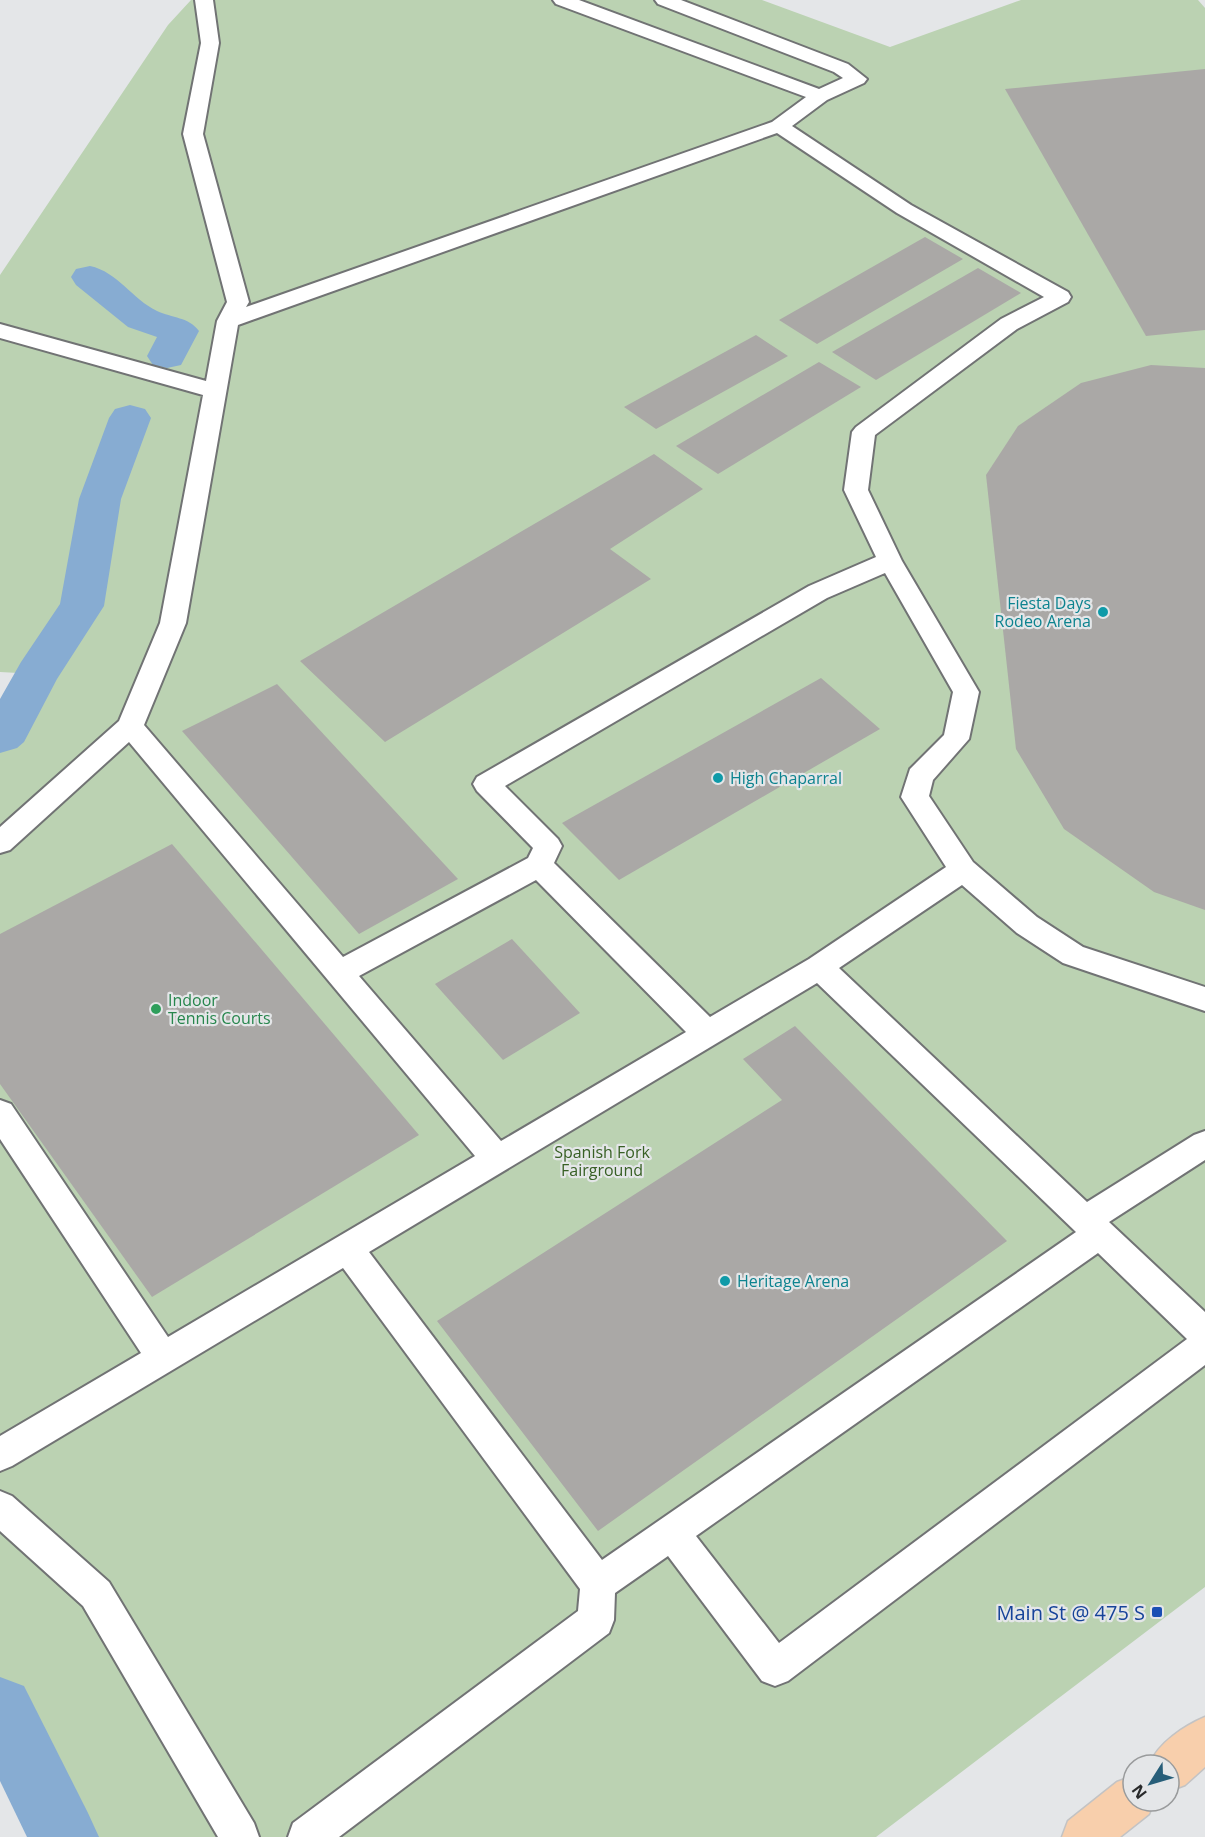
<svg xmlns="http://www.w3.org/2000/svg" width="1205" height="1837" font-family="'Open Sans',sans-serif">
<rect width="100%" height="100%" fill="#e4e6e8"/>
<!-- green -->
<path fill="#bbd2b2" d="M191 0H762L890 47 1021 0H1198L1205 8V1587L876 1837H64L0 1710V736L7 730 37 674 0 672V275L168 25Z"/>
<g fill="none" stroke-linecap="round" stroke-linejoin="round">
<!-- canal -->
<g fill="#87acd2" fill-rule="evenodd">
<path d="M90 266C118 272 132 299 157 311 172 318 189 317 199 331L181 365 167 368 153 365 147 356 157 337 128 327 76 285 71 277 76 269Z"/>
<path d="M130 405 145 409 151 418 121 499 104 606 57 679 24 742 17 748 0 753V699L21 662 60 604 79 499 109 418 115 409Z"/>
<path d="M0 1677 24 1686 88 1813 99 1837H27L0 1781Z"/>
</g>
</g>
<!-- building -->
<g fill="#aaa8a6">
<path d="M1205 69V330L1146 336 1005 89Z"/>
<path d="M925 237 963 259 817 344 779 320Z"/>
<path d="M978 268 1021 293 876 380 832 352Z"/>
<path d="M756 335 788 356 656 429 624 407Z"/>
<path d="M819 362 861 387 718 474 676 446Z"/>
<path d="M1151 365 1205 368V910L1154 892 1064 829 1016 749 986 475 1018 426 1081 383Z"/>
<path d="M654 454 703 489 610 549 651 579 385 742 300 661Z"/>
<path d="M821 678 880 729 619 880 562 823Z"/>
<path d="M277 684 458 879 359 934 182 731Z"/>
<path d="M172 844 419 1135 152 1297 0 1084V934Z"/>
<path d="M512 939 580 1013 503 1060 435 984Z"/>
<path d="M795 1026 1007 1241 598 1531 437 1321 782 1100 743 1059Z"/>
</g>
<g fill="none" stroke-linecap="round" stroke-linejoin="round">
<!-- lane casing -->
<g stroke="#717374" stroke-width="4">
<g id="lane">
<path d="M195 0H213L219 43 203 134 249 302 246 307 772 122 806 97 556 4 553 0H579L819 89 843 78 834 72 658 4 655 0H681L848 64 867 79 864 83 827 100 792 126 911 205 1068 292 1071 297 1068 302 1017 329 875 435 868 490 902 561 979 692 969 739 933 780 929 796 973 862 1037 917 1083 947 1205 987V1011L1063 963 1017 933 962 885 839 968 1087 1202 1194 1135 1205 1131V1160L1109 1222 1205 1312V1365L788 1681 775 1686 762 1681 668 1556 615 1593 614 1620 609 1633 339 1837H288L293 1823 578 1611 580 1589 343 1268 12 1466 0 1471V1436L141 1353 0 1139V1100L11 1104 168 1337 475 1156 129 742 10 850 0 853V827L119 721 160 623 203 395 0 338V324L206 381 217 321 227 302 183 134 201 43ZM777 133 897 213 1044 297 1001 319 856 427 852 432 844 490 876 557 809 586 477 777 473 784 477 791 533 848 528 858 343 957 144 725 186 623 238 325ZM885 573 953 692 944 735 910 769 901 797 946 867 809 959 710 1017 554 863 562 846 558 839 505 786 827 598ZM536 880 686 1032 501 1141 359 976ZM817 983 1076 1232 602 1560 369 1252ZM1098 1253 1187 1339 779 1643 696 1536Z"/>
<path d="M0 1491 12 1496 109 1582 254 1823 259 1837H218L83 1606 0 1531Z"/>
</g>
</g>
<!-- primary casing -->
<g stroke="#c3c3c4" stroke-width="3">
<g id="primary">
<path d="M1205 1717V1767L1185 1785 1169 1791V1765H1149C1158 1743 1184 1726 1205 1717Z"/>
<path d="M1133 1776V1801H1154L1149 1814 1120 1837H1062L1068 1821 1117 1782Z"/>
</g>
</g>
<!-- lane -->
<use href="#lane" fill="#fff" fill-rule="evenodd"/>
<!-- primary -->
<use href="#primary" fill="#f8cfac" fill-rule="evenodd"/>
</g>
<!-- markers -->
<g fill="#0f9aa8" stroke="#e4e6e8" stroke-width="2">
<circle cx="1103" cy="612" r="6"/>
<circle cx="718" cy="778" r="6"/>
<circle cx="725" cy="1281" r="6"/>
</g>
<circle fill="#2e9e5b" stroke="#e4e6e8" stroke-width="2" cx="156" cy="1009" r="6"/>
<rect fill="#1a4fb4" stroke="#e4e6e8" stroke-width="2" x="1151" y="1606" width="12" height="12" rx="3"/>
<g text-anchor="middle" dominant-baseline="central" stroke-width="4.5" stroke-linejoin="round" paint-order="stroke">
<!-- culture labels -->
<g font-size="16" fill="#0d838f" stroke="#e4e6e8" text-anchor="start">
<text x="1091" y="603" text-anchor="end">Fiesta Days<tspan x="1091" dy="18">Rodeo Arena</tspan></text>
<text x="730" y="778">High Chaparral</text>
<text x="737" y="1281">Heritage Arena</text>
</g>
<!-- leisure labels -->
<g font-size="16" fill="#27864d" stroke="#e4e6e8" text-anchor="start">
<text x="168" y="1000">Indoor<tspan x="168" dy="18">Tennis Courts</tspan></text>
</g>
<!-- park labels -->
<g font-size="16" fill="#386025" stroke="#e4e6e8">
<text x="602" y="1152">Spanish Fork<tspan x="602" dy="18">Fairground</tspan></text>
</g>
<!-- near-transit labels -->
<g font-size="20" fill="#164399" stroke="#e4e6e8" text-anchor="end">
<text x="1145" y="1612">Main St @ 475 S</text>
</g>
</g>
<!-- north arrow -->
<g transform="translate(1151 1783) rotate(233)"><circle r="28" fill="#e4e6e8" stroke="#999b9c" stroke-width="1.5"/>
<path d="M0-4.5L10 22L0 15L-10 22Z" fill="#275e79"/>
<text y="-9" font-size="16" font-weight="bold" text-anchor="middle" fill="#292a2b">N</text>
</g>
</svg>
